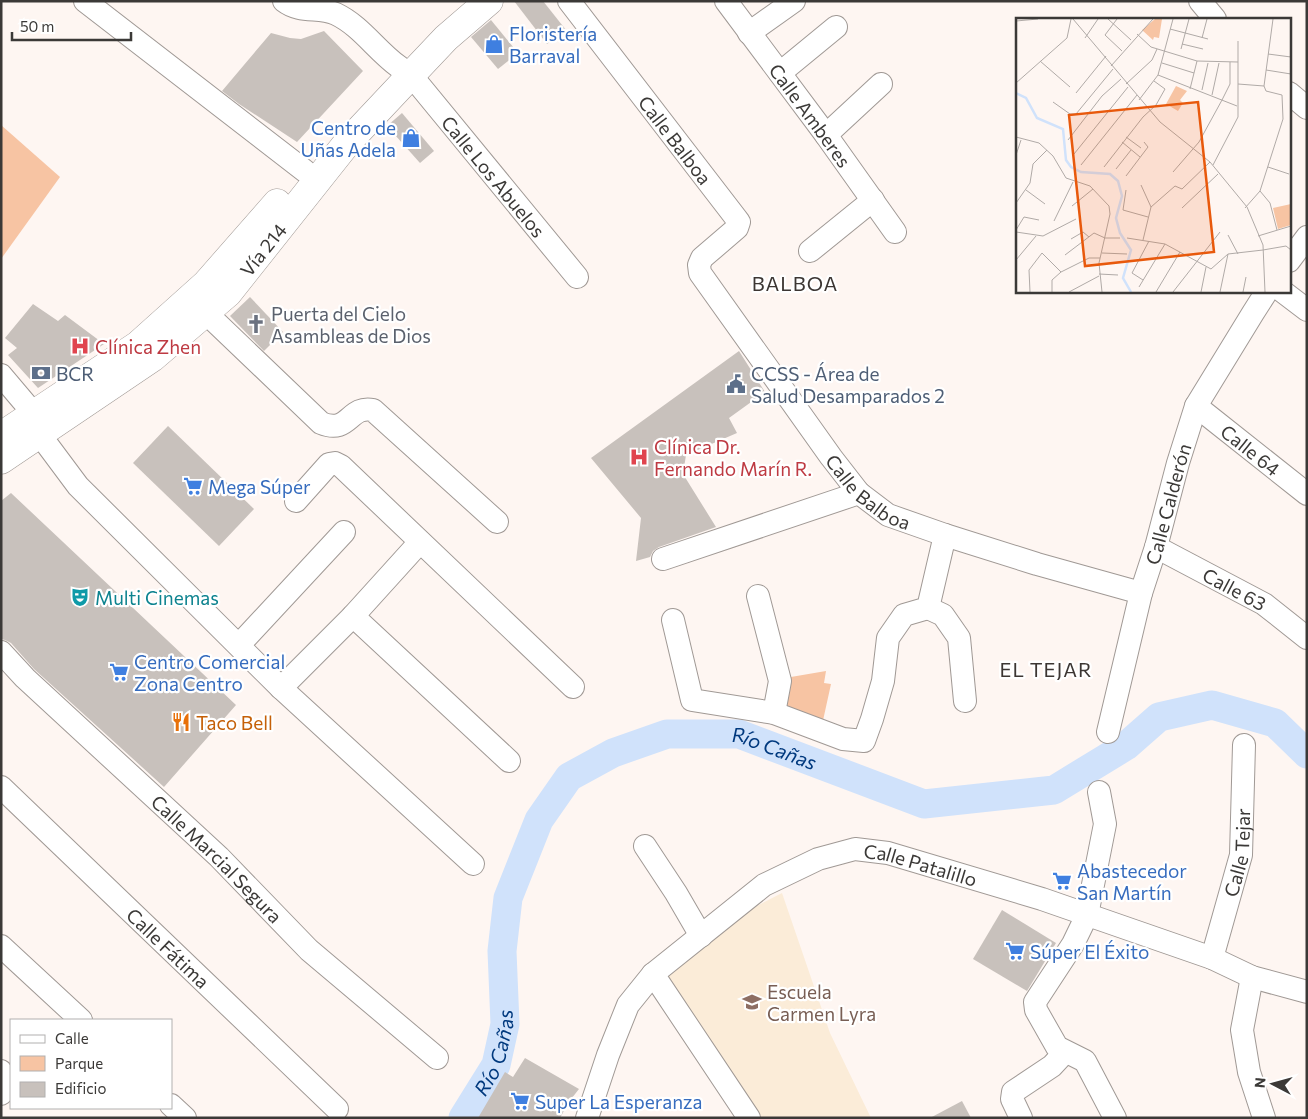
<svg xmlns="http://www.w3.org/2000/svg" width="1308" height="1119" font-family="Commissioner,sans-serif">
<rect width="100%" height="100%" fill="#fef6f2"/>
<!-- education -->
<path fill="#fbecd8" d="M782 893 830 1033 871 1118H760L665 971 753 908Z"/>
<!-- green -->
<g fill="#f7c4a3">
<path d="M1 125 60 177 1 259Z"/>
<path d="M826 671 824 683 831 684 822 725 787 714 785 678Z"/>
</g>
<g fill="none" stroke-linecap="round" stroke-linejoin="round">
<!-- river -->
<path stroke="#d0e2fb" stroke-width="29" id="s1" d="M463 1118 496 1065 505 1024 502 951 508 898 539 820 569 777 613 753 667 734H739L924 804 1054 790 1126 746 1159 717 1212 705 1275 723 1307 754"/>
</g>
<!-- building -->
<g fill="#c8c1bc">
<path d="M514 1H543L566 30 547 44Z"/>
<path d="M491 20 518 53 498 69 471 37Z"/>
<path d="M324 31 363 71 297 142 239 104 222 91 271 33 290 38 301 39Z"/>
<path d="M402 113 434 151 420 163 387 126Z"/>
<path d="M250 297 283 332 264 351 230 316Z"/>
<path d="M33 304 58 321 65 315 104 344 38 388 8 355 17 348 5 338Z"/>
<path d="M739 351 765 392 729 418 737 433 686 455 683 474 716 527 659 547 653 551 650 557 636 561 641 518 591 458Z"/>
<path d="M168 426 254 509 219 546 133 463Z"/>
<path d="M11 493 236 705 164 787 34 669 11 643 5 640 1 639V501Z"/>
<path d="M1002 910 1056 943 1027 991 973 959Z"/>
<path d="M525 1058 579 1089 564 1108 565 1109 560 1118H478L505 1072 513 1077Z"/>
<path d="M962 1101 971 1118H930Z"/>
</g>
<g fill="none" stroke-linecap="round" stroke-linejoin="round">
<!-- minor casing -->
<g stroke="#a09995" stroke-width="24">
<g id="minor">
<path d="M85 1 305 171"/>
<path id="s2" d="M284 1C301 14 319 6 336 14 361 26 376 50 398 66 402 69 406 72 411 75L577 277"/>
<path id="s3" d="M569 1 736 218 739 222 737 228 702 258 699 265 700 273 831 457 859 493 888 515 945 535 1037 564 1141 593"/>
<path id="s4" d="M726 1 826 135 895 232"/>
<path d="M1200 1 1215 19"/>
<path d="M749 33 794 1"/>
<path d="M780 73 836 27"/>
<path d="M1289 93 1307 108"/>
<path d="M826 135 881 84"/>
<path d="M810 251 873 200"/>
<path d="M1289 261 1307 237"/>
<path d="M1282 291 1307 310"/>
<path d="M205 312 321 423C350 435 348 405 373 410L497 522"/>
<path d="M1 375 34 414 40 435 78 486 281 688 473 864"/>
<path id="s5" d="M1196 406 1307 494"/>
<path d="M296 501 329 464 335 463 341 466 573 687"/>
<path id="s6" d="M1156 547 1264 604 1307 638"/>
<path d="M663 559 859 493"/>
<path d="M758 596 780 681 774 713"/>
<path d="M928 608 943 615 959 638 965 701"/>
<path d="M353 616 509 761"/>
<path d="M673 620 692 700 774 713 843 739 864 741 872 719 883 681 888 638 904 615 928 608 945 535"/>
<path d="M239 645 344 532"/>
<path id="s7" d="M1 652 25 678 219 857 309 950 437 1058"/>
<path d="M281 688 353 616 420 542"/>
<path id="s8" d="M1108 732 1141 593 1156 547 1178 463 1196 406 1253 313 1267 291"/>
<path id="s9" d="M1 787 337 1109"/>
<path d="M1099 792 1105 824 1087 915 1073 944 1035 1002 1036 1010 1057 1047 1085 1061 1115 1118"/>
<path d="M645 846 676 893 701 936"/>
<path d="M1 946 81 1020"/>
<path id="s10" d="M1212 958 1241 855 1244 745"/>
<path d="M653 974 749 1118"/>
<path d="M1252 977 1242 1030 1249 1072 1264 1118"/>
<path d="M1 1071 3 1076 1 1094"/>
<path d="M171 1105 185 1118"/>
<path id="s11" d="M587 1118 608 1055 628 1005 653 974 764 885 818 859 855 849 888 853 1042 899 1212 958 1252 977 1307 992"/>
<path d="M1021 1118 1012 1099 1013 1092 1052 1066 1065 1052"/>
</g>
</g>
<!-- major casing -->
<g stroke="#a09995" stroke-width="29">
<g id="major">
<path d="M1 436 138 345 206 284 277 203"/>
<path id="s12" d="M1 460 152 358 228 293 347 143 411 75 446 38 489 1"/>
</g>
</g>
<!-- minor -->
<use href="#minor" stroke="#fff" stroke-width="22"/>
<!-- major -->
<use href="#major" stroke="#fff" stroke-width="28"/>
</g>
<!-- icons -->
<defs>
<g id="shop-bare" transform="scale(1.5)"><path d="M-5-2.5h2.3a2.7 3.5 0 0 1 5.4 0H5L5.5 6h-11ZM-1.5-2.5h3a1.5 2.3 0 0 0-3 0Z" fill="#3f7fe0" stroke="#fff" stroke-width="2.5" paint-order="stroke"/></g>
<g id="church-bare" transform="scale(1.5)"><path d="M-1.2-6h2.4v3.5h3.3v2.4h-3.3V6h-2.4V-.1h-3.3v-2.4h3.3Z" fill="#6b7280" stroke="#fff" stroke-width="2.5" paint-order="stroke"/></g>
<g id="hospital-bare" transform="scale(1.5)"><path d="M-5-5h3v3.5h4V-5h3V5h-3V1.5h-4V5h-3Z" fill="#e0444e" stroke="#fff" stroke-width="2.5" paint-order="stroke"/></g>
<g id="bank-bare" transform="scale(1.5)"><path d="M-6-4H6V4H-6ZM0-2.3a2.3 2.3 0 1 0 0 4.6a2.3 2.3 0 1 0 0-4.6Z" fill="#5c6f8a" stroke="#fff" stroke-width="2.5" paint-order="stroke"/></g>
<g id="civic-bare" transform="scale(1.5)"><path d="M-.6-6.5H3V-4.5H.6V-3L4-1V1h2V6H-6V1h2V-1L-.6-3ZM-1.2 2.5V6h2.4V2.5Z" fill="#5c6f8a" stroke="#fff" stroke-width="2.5" paint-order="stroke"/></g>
<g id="supermarket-bare" transform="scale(1.5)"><path d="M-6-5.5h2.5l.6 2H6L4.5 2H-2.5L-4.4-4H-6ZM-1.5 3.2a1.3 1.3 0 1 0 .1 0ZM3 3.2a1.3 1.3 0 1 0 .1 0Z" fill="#3f7fe0" stroke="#fff" stroke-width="2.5" paint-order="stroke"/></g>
<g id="theatre-bare" transform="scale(1.5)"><path d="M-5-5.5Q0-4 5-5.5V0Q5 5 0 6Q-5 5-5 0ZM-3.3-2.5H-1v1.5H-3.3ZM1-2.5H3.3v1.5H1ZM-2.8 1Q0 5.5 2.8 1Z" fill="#0f9aa8" stroke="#fff" stroke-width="2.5" paint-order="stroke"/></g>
<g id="restaurant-bare" transform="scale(1.5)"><path d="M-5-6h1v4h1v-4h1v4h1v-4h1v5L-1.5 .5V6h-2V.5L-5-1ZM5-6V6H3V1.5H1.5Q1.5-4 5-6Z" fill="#e8710a" stroke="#fff" stroke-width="2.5" paint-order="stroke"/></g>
<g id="school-bare" transform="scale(1.5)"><path d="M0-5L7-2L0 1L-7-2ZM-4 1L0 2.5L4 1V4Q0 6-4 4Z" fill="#8d6e63" stroke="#fff" stroke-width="2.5" paint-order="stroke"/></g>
</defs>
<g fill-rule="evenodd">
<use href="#shop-bare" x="494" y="44"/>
<use href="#shop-bare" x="411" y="138"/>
<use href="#church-bare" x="256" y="324"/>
<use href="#hospital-bare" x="80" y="346"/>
<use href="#bank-bare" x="41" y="373"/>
<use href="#civic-bare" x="736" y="384"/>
<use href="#hospital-bare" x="639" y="457"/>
<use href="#supermarket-bare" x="193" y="486"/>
<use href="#theatre-bare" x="80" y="597"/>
<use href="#supermarket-bare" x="119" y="672"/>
<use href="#restaurant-bare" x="181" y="722"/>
<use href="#supermarket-bare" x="1062" y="881"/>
<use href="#supermarket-bare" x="1015" y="951"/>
<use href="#school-bare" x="752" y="1002"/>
<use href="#supermarket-bare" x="520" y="1101"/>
</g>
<g text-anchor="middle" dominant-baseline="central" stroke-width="4.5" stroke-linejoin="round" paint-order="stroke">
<!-- shop labels -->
<g font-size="19" fill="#366cbe" stroke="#fff" text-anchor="start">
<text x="509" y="33">Floristería<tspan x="509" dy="22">Barraval</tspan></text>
<text x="396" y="127" text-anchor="end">Centro de<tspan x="396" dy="22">Uñas Adela</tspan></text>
<text x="208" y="486">Mega Súper</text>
<text x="134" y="661">Centro Comercial<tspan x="134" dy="22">Zona Centro</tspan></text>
<text x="1077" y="870">Abastecedor<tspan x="1077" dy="22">San Martín</tspan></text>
<text x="1030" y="951">Súper El Éxito</text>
<text x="535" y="1101">Super La Esperanza</text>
</g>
<!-- street labels -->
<g font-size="19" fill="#3b3937" stroke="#fff">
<text stroke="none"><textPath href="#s4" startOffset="142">Calle Amberes</textPath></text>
<text stroke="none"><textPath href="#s3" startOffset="175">Calle Balboa</textPath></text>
<text stroke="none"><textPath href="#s2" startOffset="282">Calle Los Abuelos</textPath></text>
<text stroke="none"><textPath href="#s12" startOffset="338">Vía 214</textPath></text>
<text stroke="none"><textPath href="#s5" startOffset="70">Calle 64</textPath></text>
<text stroke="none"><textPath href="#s3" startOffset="625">Calle Balboa</textPath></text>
<text stroke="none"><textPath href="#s8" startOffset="236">Calle Calderón</textPath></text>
<text stroke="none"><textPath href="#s6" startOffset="89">Calle 63</textPath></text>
<text stroke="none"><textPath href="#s10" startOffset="109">Calle Tejar</textPath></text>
<text stroke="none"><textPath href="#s7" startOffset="299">Calle Marcial Segura</textPath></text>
<text stroke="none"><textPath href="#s11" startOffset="468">Calle Patalillo</textPath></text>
<text stroke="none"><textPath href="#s9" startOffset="232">Calle Fátima</textPath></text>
</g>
<!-- worship labels -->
<g font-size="19" fill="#5b616d" stroke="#fff" text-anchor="start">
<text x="271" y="313">Puerta del Cielo<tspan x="271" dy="22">Asambleas de Dios</tspan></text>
</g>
<!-- health labels -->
<g font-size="19" fill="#be3a42" stroke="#fff" text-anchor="start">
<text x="95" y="346">Clínica Zhen</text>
<text x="654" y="446">Clínica Dr.<tspan x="654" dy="22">Fernando Marín R.</tspan></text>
</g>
<!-- service labels -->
<g font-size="19" fill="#4e5e75" stroke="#fff" text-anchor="start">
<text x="56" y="373">BCR</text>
<text x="751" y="373">CCSS - Área de<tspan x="751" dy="22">Salud Desamparados 2</tspan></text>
</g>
<!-- culture labels -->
<g font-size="19" fill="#0d838f" stroke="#fff" text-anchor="start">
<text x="95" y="597">Multi Cinemas</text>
</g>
<!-- food labels -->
<g font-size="19" fill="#c56008" stroke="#fff" text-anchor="start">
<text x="196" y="722">Taco Bell</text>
</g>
<!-- education labels -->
<g font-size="19" fill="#785e54" stroke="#fff" text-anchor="start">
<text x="767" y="991">Escuela<tspan x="767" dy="22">Carmen Lyra</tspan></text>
</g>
<!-- neighbourhood labels -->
<g font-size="20" letter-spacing="1" fill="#3c3633" stroke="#fff">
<text x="795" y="283">BALBOA</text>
<text x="1046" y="669">EL TEJAR</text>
</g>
<!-- water labels -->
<g font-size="20" font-style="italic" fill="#00397e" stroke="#fff">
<text stroke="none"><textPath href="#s1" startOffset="584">Río Cañas</textPath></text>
<text stroke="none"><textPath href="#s1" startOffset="74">Río Cañas</textPath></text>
</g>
</g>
<!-- overview -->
<g transform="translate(1016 18)">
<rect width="275" height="275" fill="#fef6f2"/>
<path d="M139 1H146L143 20 138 19 137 22 126 12ZM160 68 171 73 164 82 167 85 162 93 150 86ZM275 186V207L262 211 257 190Z" fill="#f7c4a3"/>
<path fill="none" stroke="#d0e2fb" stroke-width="2.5" d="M0 75 10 80 21 100 47 111 50 142 55 149 65 154 94 156 102 163 106 178 100 200 104 215 115 232 107 260 115 274"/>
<path fill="none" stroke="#b0aaa7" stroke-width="1" d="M57 1 144 104 194 144 231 189 247 227 249 274M92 1 115 22M101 1 89 17 106 33M0 3 22 1M154 11 192 21M121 16 135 29 181 43 222 44M69 20 82 1M186 20 191 1M166 26 187 31M165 31 173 1M252 36 275 39M24 43 54 69M146 45 178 55M95 48 137 1M250 52 275 56M142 57 221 88M0 65 51 20 55 1M110 66 136 42 141 31M222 66 248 68M174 71 181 43M186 72 192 45M60 75 90 38M196 77 203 45M123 82 142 57 157 1M37 84 54 96H60L97 51M0 119 23 125 37 138 50 160 74 168 93 188 94 196 83 245 86 274M110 119 125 130M52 122 86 78 105 61M106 124 124 139M58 136 112 69M0 137 5 122M65 147 121 77M197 147 222 99V23M88 149 127 99 140 87 149 71 138 63M252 149 273 156M100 151 115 132M157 154 183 124 206 82 214 66V44M110 158 132 129 128 124M125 167 135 189M10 172 29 186M110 172 107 192 132 199M244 173 254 185 261 212M0 185 14 165 17 146 31 132M56 188 77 171M166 190 202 156M229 190 244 173 267 101 266 77 250 73 248 68 257 1M38 203 57 164M0 212 8 199 23 202M0 214 27 218 60 201M212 217 222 236M242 218 275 208M111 220 149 226 195 251 212 236 247 232M55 221 67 214 73 219M127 222 135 189 159 168 166 171 194 144M247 232 270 228 275 232M86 235 111 236M49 237 78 215 89 220H104M0 242 20 218M83 256 102 257M127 262 116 255 133 223M123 269 149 226M14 274 13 252 26 235 45 254M36 274V262L45 254 73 240H84M53 274 83 258M140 274 164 234M157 274 204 214M185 274 190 249M204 274 212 236M227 274 230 259"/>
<path fill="#e8590c" fill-opacity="0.15" stroke="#e8590c" stroke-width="2.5" d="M182 84 198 234 69 248 53 97Z"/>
<rect width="275" height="275" fill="none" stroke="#3b3937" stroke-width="2.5"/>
</g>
<!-- border -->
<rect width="1308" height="1119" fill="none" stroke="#3b3937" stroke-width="5"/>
<!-- legend -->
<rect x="10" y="1019" width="162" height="90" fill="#ffffff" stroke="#b1b0af"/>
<rect x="20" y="1035" width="25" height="8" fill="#ffffff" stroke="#b1b0af"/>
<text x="55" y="1044" font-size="15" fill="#3b3937">Calle</text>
<rect x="20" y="1056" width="25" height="15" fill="#f7c4a3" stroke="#b1b0af"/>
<text x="55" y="1069" font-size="15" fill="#3b3937">Parque</text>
<rect x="20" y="1082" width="25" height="15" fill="#c8c1bc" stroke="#b1b0af"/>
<text x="55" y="1094" font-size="15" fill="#3b3937">Edificio</text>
<!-- north arrow -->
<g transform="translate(1273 1084) rotate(276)" stroke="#ffffff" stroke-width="4" paint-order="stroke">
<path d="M0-4L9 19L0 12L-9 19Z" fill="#3b3937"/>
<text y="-8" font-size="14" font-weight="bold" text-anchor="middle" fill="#3b3937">N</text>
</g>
<!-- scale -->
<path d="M12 32v8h119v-8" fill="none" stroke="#3b3937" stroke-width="2.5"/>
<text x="20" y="32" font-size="15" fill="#3b3937" stroke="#ffffff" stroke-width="4" paint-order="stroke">50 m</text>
</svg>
